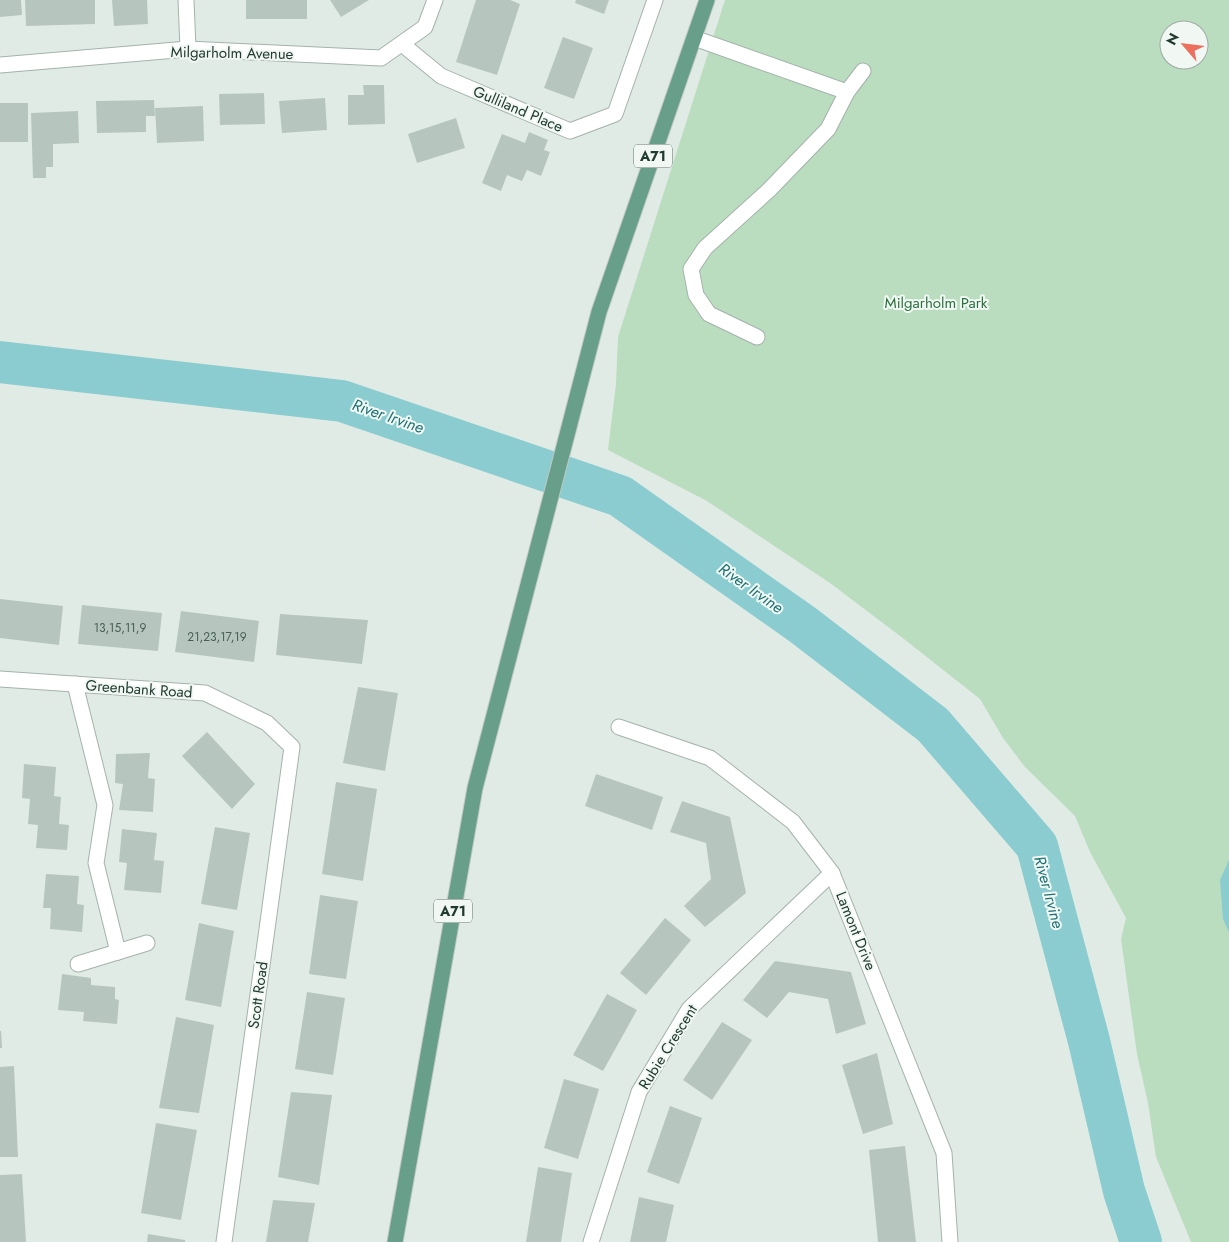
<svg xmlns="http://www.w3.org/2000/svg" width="1229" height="1242" font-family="Jost,sans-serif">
<rect width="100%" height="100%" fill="#e1ebe5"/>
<!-- green -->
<path fill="#badcbf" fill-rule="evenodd" d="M725 0H1229V1242H1191L1156 1157 1148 1103 1137 1054 1121 939 1126 918 1090 852 1075 816 1025 767 1003 738 980 699 904 639 830 583 707 501 608 450 616 384 618 337ZM1169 30H1199V60H1169Z"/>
<!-- water -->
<path fill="#8acccf" d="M1229 860V932L1223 919 1220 880Z"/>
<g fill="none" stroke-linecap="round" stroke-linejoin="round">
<!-- river -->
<path stroke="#8acccf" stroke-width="42" d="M0 362 342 401 620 496 803 625 933 725 1037 846 1089 1041 1124 1191 1141 1242"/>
</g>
<!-- building -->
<g fill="#b6c6be">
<path d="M0 0H21L22 15 0 17Z"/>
<path d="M25 0H95V24L26 26Z"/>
<path d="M112 0H147L148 24 114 26Z"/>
<rect x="246" y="0" width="61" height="19"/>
<path d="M330 0H369L341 17Z"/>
<path d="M476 0H510L520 4 497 75 456 62Z"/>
<path d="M576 0H609L604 14 575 3Z"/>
<path d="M563 37 593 48 574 99 544 88Z"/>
<path d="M363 85H384L385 124 348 125V95H364Z"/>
<path d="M264 93 265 124 220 125 219 94Z"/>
<path d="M325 98 327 130 282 133 279 101Z"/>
<path d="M154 100 155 116H146V132L97 133 96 101Z"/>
<rect x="0" y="103" width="28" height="39"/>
<path d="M203 106 204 141 157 143 155 108Z"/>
<path d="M78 111 79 143 53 144V167H46V178H33L31 113Z"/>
<path d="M456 118 465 148 417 163 408 134Z"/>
<path d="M529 132 548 140 544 150 550 152 541 176 527 170 522 181 507 175 501 191 482 183 502 134 525 143Z"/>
<path d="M0 599 63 606 59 645 0 638Z"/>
<path d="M82 605 162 613 158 651 78 644Z"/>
<path d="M181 611 259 621 254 662 175 652Z"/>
<path d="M280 614 368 620 362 664 276 655Z"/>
<path d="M358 687 398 693 385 771 343 763Z"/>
<path d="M207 732 255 784 232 809 182 756Z"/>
<path d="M150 753 148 778 155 779 153 812 119 810 123 784 115 783 116 754Z"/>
<path d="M24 764 56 767 54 796 61 797 59 824 69 825 67 850 36 848 38 825 28 824 30 799 22 798Z"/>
<path d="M596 774 663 797 652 830 585 806Z"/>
<path d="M336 782 377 789 363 881 322 874Z"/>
<path d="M682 801 730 817 746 893 705 927 684 906 711 879 706 843 670 832Z"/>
<path d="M215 827 250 833 237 910 201 904Z"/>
<path d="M122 829 157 833 154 860 164 861 161 893 124 890 127 863 119 862Z"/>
<path d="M46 874 79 876 77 904 84 905 82 932 50 929 51 908H43Z"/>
<path d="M320 895 358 901 346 979 309 974Z"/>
<path d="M665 918 691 940 646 995 620 973Z"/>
<path d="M199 923 234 931 221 1007 185 1000Z"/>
<path d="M775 961 851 972 866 1024 836 1034 828 999 789 992 767 1018 743 1000Z"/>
<path d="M62 974 91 978V985L115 987V999L119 1000 117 1024 83 1021 84 1012 58 1010Z"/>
<path d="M307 992 345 998 333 1075 295 1069Z"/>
<path d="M607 994 637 1010 603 1071 573 1055Z"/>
<path d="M176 1017 214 1025 199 1113 159 1108Z"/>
<path d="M722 1022 752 1040 712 1100 683 1080Z"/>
<path d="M0 1031H1L2 1048H0Z"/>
<path d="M877 1053 893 1124 863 1134 842 1065Z"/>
<path d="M14 1066 18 1157H0V1067Z"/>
<path d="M564 1079 599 1089 578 1159 544 1148Z"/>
<path d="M291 1092 332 1095 319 1185 278 1177Z"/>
<path d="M670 1106 702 1118 679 1184 647 1172Z"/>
<path d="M156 1123 197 1130 181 1220 141 1213Z"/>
<path d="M905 1146 916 1242H878L869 1150Z"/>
<path d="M538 1167 572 1173 561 1242H526Z"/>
<path d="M22 1174 26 1242H0V1175Z"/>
<path d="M639 1197 674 1205 666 1242H630Z"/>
<path d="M273 1200 315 1203 308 1242H266Z"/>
<path d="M148 1234 185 1240V1242H147Z"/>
</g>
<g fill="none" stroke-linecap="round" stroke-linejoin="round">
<!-- minor casing -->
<g stroke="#a4b3ab" stroke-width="17">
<g id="minor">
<path d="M186 0 188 49"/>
<path d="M694 38 847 92"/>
<path d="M402 44 441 76 570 131 615 114 655 0"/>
<path d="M0 65 188 49 381 58 425 27 435 0"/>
<path d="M757 337 709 314 696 295 691 269 705 248 769 190 828 129 847 92 863 71"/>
<path d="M0 679 205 693 267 723 292 747 224 1242"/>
<path d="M75 684 105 805 96 863 118 952"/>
<path d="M619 727 710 758 793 822 832 873 944 1153 950 1242"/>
<path d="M78 964 147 943"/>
<path d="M591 1242 639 1092 689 1009 832 873"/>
</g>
</g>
<!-- major casing -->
<g stroke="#c1c8c5" stroke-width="17">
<path id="major" d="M395 1242 475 788 599 312 707 0"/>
</g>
<!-- minor -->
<use href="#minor" stroke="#fff" stroke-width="15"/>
<!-- major -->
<use href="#major" stroke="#679f8a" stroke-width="15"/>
</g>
<g text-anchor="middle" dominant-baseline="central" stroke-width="4" stroke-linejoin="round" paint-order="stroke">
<!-- number labels -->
<g font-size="12" fill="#475e54">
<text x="120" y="628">13,15,11,9</text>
<text x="217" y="637">21,23,17,19</text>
</g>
<!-- shield labels -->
<g fill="#f1f8f4" stroke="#60746c" stroke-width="1">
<rect x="634" y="144.5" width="38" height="23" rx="4"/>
<rect x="434" y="899.5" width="38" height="23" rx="4"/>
</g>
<g font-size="14" font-weight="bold" fill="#223b31">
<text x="653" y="156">A71</text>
<text x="453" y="911">A71</text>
</g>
<!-- street labels -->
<g font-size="15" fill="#223b31" stroke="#f1f8f4">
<text transform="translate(232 53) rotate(1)">Milgarholm Avenue</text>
<text transform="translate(518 109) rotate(23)">Gulliland Place</text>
<text transform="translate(139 689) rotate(4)">Greenbank Road</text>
<text transform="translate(856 931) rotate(68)">Lamont Drive</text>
<text transform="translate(258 995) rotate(-82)">Scott Road</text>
<text transform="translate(668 1047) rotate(-58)">Rubie Crescent</text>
</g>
<!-- park labels -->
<g font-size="15" fill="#2d713f" stroke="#f1f8f4">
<text x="936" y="303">Milgarholm Park</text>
</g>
<!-- water labels -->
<g font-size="16" font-style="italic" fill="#1e7175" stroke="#f1f8f4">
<text transform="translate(388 416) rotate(19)">River Irvine</text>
<text transform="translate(751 588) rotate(35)">River Irvine</text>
<text transform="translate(1049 892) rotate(75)">River Irvine</text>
</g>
</g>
<!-- north arrow -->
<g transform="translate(1184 45) rotate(298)"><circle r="24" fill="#f1f8f4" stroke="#9eaca6"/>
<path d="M0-4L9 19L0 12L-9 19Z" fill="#ed6f5d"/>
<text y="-8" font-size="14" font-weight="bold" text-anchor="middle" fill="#223b31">N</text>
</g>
</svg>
